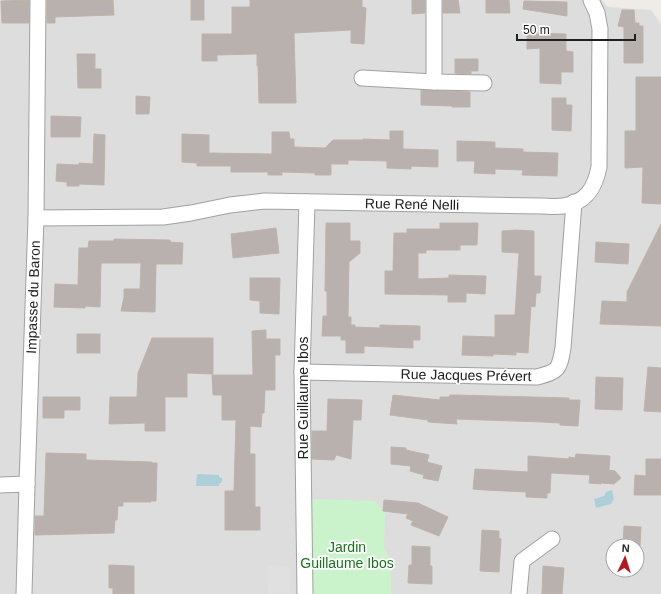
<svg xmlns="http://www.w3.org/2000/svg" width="661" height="594" font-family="Arial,sans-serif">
<rect width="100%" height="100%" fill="#efece7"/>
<!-- residential -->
<path fill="#dedddd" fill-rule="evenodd" d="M0 0H602L608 7 651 10 661 24V594H0ZM613 546H637V570H613Z"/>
<!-- park -->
<path fill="#caf3cc" d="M308 499 374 501 385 512 384 549 391 559V594H309Z"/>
<!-- parking -->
<path fill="#e0e0e0" d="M269 566 291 567 290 594H268Z"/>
<!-- water -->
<g fill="#adcfd7">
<path d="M197 474 219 475V477L222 478V481L221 483 219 484V486H196Z"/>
<path d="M612 490 614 499 611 504 596 508 594 499 604 496 606 492Z"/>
</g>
<!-- building -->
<g fill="#b8b1ad" stroke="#bfb3ab">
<path d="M29 0V23H2L1 1Z"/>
<path d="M47 0H113L114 15 55 17V23H47Z"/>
<rect x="191" y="0" width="13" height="20"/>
<path d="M250 0H362V7L366 8 364 44 351 43V30L294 33 296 103H259L258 66H257V54L217 55V61H202V34H232V7H250Z"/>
<path d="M412 0H425V13L412 14Z"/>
<path d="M443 0H458L460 13H443Z"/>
<path d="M486 0H509L510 13H486Z"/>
<path d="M524 1 567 2V16L523 9Z"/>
<path d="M622 10H634L635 23H639V26H643V63H624V27L618 26Z"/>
<path d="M527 33 566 34V51L573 52V72H561V84L540 83V48L527 49Z"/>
<path d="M77 54H95V69H101V88H78Z"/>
<path d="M455 59H478V71H471V74L455 73Z"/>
<path d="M636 77H661V204L642 203 643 167 625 168V131H636Z"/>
<path d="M421 90 470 92V107H452V106L421 105Z"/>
<path d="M136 96 150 97 149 114H136Z"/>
<path d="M552 98H566V105H572L571 131 552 130Z"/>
<path d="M51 116 81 117 80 137H51Z"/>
<path d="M390 131H403V149L438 150V167L411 166V169L387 168V161L348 160V164H331V175H315V173L282 172V175H268V172H231V166H197V163L182 162V134L209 135V153L272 154V132H289L290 139H294V147L325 148 333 140H363V139L390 140Z"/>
<path d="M94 134 105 135 104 185 79 184V186H67V182L56 181 57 164 79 165V163L93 164Z"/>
<path d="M457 141 495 142V148L523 149V152L558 153 557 176 522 175 523 170 495 169V174L474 173 475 161H457Z"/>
<path d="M326 223H350V241H360V253L349 262 348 317H351V325H355V327L380 328V325L420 326V340H413V348L364 346V353H346V340H341V336H322L323 316H327V291H325Z"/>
<path d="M440 223H478L477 245H460V250H426V253H418V279L449 278V275L486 276 485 294 466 293V302H448V295L385 294V271H393L394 233H407V229H440Z"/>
<path d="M661 224V326L600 324 602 301 627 302V292Z"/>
<path d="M276 228 279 253 233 258 231 234Z"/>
<path d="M516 230 534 231V276H541L540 293H536L535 307 531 306 528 353 516 352V355L493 354V356L462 355 463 336 495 337V315H515L519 253 502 252V231Z"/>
<path d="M114 239 170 240V242L183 243 182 264H156L155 312 121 311 124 297V289H140L141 263H101L100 307 85 306V308L54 307 55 284 78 285 79 248H88L89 241H114Z"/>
<path d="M596 242 629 244 628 264 595 262Z"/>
<path d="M250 278H280L279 314 260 313V301L250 300Z"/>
<path d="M266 330V339H280V355H275V390H265L264 413H262L261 427 250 426V454H255V507H260V530H225V491H234L236 420H222V395H213L212 375H253L252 331Z"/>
<rect x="77" y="334" width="23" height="19"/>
<path d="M152 338H213V374L187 373V397H165V431H145V423L109 424 110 397H137L138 373Z"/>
<path d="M648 367 661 368V412L644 411Z"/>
<path d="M596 377 623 378 622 410 595 409Z"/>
<path d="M393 395 440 400V397H449L450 395H458L569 398V400H580L578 426 560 425V423L542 422 456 419 457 424 428 422V420L390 415Z"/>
<path d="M43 397H80V410H64V418H43Z"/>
<path d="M328 399 362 400 361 420H353L351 459 336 455 334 460 312 459V431H327Z"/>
<path d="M391 447 406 448V450L429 455 427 462 442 466 438 481 423 478 424 475 410 471 411 466 391 464Z"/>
<path d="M46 453 86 454V460L152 462V463H157L156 501H151V502H123V506H118L117 520H115L114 533 35 535V516H44Z"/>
<path d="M576 454 610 456 609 470 615 471 621 478 614 484 601 483V484L589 483 590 475 551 473 550 493H547V498L526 497V492L485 490 473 489 475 469 528 472V456L569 459V457L575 458Z"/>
<path d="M646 459H661V495H634L635 475 646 476Z"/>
<path d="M384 500 418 503 448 517 439 536 411 525 413 521 406 518 408 514 383 511Z"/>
<path d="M624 526 641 527 640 546H623Z"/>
<path d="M482 530 499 531V538L501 539 499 572 480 571Z"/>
<path d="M412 546 430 547V566H432V584L408 583 409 565H412Z"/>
<path d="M109 565 134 566V594H113V588H109Z"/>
<path d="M543 566 564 568 562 594H542Z"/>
</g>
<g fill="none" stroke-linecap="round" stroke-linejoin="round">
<!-- minor casing -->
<g stroke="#a1a1a1" stroke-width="17">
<g id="minor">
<path d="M362 78 434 82V0"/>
<path d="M434 82 484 83"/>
<path d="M36 218 163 217 191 213 230 205 265 201 541 206C548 206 556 207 563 206 586 203 595 188 599 167L600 29 597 13 591 0"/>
<path d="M302 372 537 377C559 371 559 370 563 348L574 202"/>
<path d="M0 485 27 484"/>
<path d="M24 594 27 484 36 218 38 0"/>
<path d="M305 594 302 372 307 202"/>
<path d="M519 594 522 561 552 539"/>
</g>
</g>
<!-- minor -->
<use href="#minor" stroke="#fff" stroke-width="15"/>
</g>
<g text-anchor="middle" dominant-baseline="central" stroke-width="3.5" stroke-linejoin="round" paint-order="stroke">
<!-- street labels -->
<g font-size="14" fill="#202020" stroke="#fff">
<text transform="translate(412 204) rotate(1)">Rue René Nelli</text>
<text transform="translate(33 297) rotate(-88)">Impasse du Baron</text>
<text transform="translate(466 375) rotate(1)">Rue Jacques Prévert</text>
<text transform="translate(303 398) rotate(-90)">Rue Guillaume Ibos</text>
</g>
<!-- park labels -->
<g font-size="14" fill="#19721d" stroke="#fff">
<text x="347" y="547">Jardin<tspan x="347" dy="16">Guillaume Ibos</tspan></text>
</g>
</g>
<!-- north arrow -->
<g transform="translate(625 558) rotate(4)"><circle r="19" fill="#ffffff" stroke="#a6a6a6"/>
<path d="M0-3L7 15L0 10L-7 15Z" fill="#b7181e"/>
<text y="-6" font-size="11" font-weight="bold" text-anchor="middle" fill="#202020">N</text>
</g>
<!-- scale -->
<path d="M517 34v6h118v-6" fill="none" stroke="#202020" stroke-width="2"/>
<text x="523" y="34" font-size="12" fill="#202020" stroke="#ffffff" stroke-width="3" paint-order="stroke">50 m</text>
</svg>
